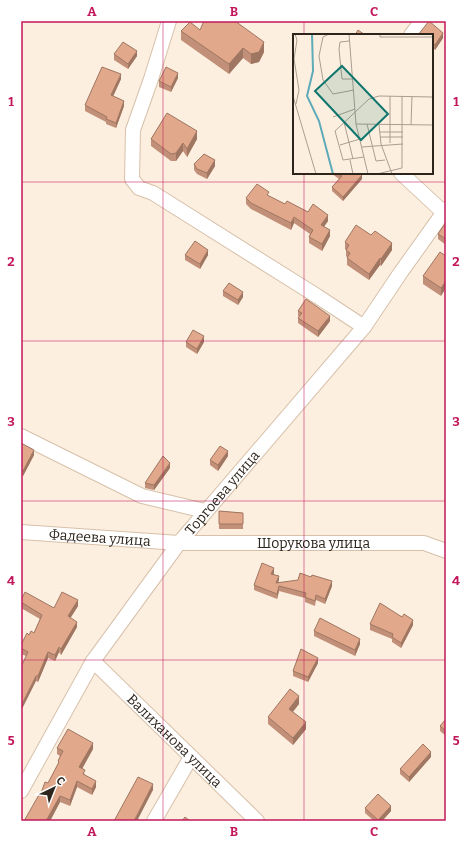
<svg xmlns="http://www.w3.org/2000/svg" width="467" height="842" font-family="Bitter,serif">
<rect width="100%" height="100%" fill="#fdefe0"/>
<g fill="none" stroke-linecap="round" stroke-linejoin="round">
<!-- street casing -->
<g stroke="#d7c1aa" stroke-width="16">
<g id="street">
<path d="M169 21 151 79 133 130 132 179 139 188 153 193 317 296 364 327"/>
<path d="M411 35 422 21"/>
<path d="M401 173 443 212"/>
<path d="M21 436 142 496 205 511"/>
<path id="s1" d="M21 532 179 543H424L446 551"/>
<path id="s2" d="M93 661 257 821"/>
<path id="s3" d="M21 791 93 661 179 543 364 327 401 272 446 209"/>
<path d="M154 821 191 757"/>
</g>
</g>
<!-- street -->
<use href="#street" stroke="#fff" stroke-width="14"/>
</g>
<!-- wall -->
<g fill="#c29078">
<path d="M200 30 264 52 259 62 251 64 243 58 229 74 181 40V31Z"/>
<path d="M432 35 443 38 435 50 434 49 432 51Z"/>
<path d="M114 54 137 56 128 69 114 60Z"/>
<path d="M178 78 171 92 159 87V81Z"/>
<path d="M121 79 113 96 124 106 116 128 106 124V122L85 111V105Z"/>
<path d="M151 139H197L187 157 183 151 176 161H171L151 146Z"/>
<path d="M194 164 215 166 207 179 197 174 194 170Z"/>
<path d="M331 173H359L362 179 343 201 332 191V187L339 179Z"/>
<path d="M269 196 285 204 308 212 328 221 324 226 330 236 322 251 309 243V237L310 234 294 223 291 230 251 209 246 204V198Z"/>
<path d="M446 222V245L438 239V234Z"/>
<path d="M345 242 392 250 381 266 380 265 369 280 347 265V257L346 256V250L345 249Z"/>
<path d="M185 255H208L200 269 185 260Z"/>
<path d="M446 256 441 296 423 284V276Z"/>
<path d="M223 291 243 297 238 305 223 296Z"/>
<path d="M298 311 330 321 318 337 298 323V318L300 317 298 316Z"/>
<path d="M186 342H204L197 354 186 347Z"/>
<path d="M21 443 34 455 23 476 21 475Z"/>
<path d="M228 456 218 471 210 465V460Z"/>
<path d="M170 468 154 490 145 488V483Z"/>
<path d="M219 511 243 513V529H219Z"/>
<path d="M274 573V574L279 580 278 582 332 586 325 604 316 600 315 606 305 602V598L279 591 277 599 254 590V585Z"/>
<path d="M21 600 54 608 78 606 70 618 77 627 61 655 59 652 55 661 48 658 38 682 36 681 26 656 21 654V645L29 635 34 633 40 619 21 608Z"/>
<path d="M370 624 413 625 401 648 392 642V639L370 630Z"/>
<path d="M314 631 360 644 355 656 314 636Z"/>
<path d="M318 663 308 682 293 676V671Z"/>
<path d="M299 704 293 712 306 729 293 745 268 724V717Z"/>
<path d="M446 719V736L440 731V726Z"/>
<path d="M57 748 93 749 82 769 85 775 96 787 92 795 77 787 70 806 60 802 50 821H24L48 783 58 765V761L60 756 57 754Z"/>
<path d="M431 757 409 782 400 774V769Z"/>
<path d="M365 808 391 811 382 821H374L365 813Z"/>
</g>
<!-- shaded-wall -->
<g fill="#9e7661">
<path d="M443 33V38L435 50V45Z"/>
<path d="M264 42V52L259 62 251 64V54Z"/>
<path d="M434 44V49L432 51V46Z"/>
<path d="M243 48V58L229 74V64Z"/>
<path d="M137 51V56L128 69V64Z"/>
<path d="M178 73V78L171 92V87Z"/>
<path d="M121 74V79L111 101V95Z"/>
<path d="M124 101V106L116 128V123Z"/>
<path d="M197 131V139L187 157V149Z"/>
<path d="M183 143V151L176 161V153Z"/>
<path d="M215 160V166L207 179V173Z"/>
<path d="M362 175V179L343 201V197Z"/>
<path d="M328 215V221L321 231V225Z"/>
<path d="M294 217V223L291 230V223Z"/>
<path d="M330 230V236L322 251V244Z"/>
<path d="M392 243V250L381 266V259Z"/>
<path d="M208 250V255L200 269V264Z"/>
<path d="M380 258V265L369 280V274Z"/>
<path d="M446 281V288L441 296V288Z"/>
<path d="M243 292V297L238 305V300Z"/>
<path d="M330 316V321L318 337V331Z"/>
<path d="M204 336V342L197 354V349Z"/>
<path d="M34 450V455L23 476V471Z"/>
<path d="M228 451V456L218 471V465Z"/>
<path d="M170 463V468L154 490V485Z"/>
<path d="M274 568V573L271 578V574Z"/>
<path d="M279 576V580L276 587V583Z"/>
<path d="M332 581V586L325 604V599Z"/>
<path d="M279 586V591L277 599V594Z"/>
<path d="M78 600V606L68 622V616Z"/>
<path d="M413 620V625L401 648V643Z"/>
<path d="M77 622V627L61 655V649Z"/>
<path d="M360 639V644L355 656V650Z"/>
<path d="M59 647V652L55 661V655Z"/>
<path d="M48 652V658L38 682V676Z"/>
<path d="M318 658V663L308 682V677Z"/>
<path d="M36 676V681L21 711V706Z"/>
<path d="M299 696V704L289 716V709Z"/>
<path d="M306 722V729L293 745V738Z"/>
<path d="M93 743V749L79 774V767Z"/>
<path d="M431 752V757L409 782V777Z"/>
<path d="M77 781V787L70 806V800Z"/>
<path d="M96 781V787L92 795V789Z"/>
<path d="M153 784V790L137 821H134Z"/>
<path d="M60 796V802L50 821H46Z"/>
<path d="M391 806V811L382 821H378V820Z"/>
</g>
<!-- building -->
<g fill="#e1a88b" stroke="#9e7661">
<path d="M204 21H235L264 42 259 52 251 54 243 48 229 64 181 31 190 22 200 30Z"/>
<path d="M429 21 443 33 435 45 434 44 432 46V35H418Z"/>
<path d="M358 30 365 35H355Z"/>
<path d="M123 42 137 51 128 64 114 54Z"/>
<path d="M102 67 121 74 111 95 124 101 116 123 106 119 107 117 85 105Z"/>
<path d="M166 67 178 73 171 87 159 81Z"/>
<path d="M167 113 197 131 187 149 183 143 176 153 171 154 151 139Z"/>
<path d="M204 154 215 160 207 173 197 169 194 164Z"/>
<path d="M337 173H359L362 175 343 197 332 187 342 176Z"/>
<path d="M257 184 269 192 267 195 285 204 287 201 308 212 313 204 328 215 321 225 330 230 322 244 309 237 313 230 294 217 291 223 251 203 246 198Z"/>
<path d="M446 222V239L438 234Z"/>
<path d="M356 225 371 235 375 231 392 243 381 259 380 258 369 274 347 258 350 253 346 250 349 245 345 242Z"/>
<path d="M195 241 208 250 200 264 185 255Z"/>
<path d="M440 252 446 256V281L441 288 423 276Z"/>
<path d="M229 283 243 292 238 300 223 291Z"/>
<path d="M306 299 330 316 318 331 298 318 302 313 298 311Z"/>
<path d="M193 330 204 336 197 349 186 342Z"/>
<path d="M21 443 34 450 23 471 21 470Z"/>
<path d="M220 446 228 451 218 465 210 460Z"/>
<path d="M163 456 170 463 154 485 145 483Z"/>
<path d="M219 511 243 513V524H219Z"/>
<path d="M262 563 274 568 271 574 279 576 276 583 298 580 300 573 311 577 312 575 332 581 325 599 316 595 315 601 305 597 306 593 279 586 277 594 254 585Z"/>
<path d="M25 592 54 608 62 592 78 600 68 616 77 622 61 649 59 647 55 655 48 652 38 676H36L21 706V667L28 652 21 648V645L27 633 29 635 31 631 34 633 42 615 21 602V600Z"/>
<path d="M380 603 402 617 404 614 413 620 401 643 392 637 393 634 370 624Z"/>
<path d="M320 618 360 639 355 650 314 631Z"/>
<path d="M301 649 318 658 308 677 293 671Z"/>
<path d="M290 689 299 696 289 709 306 722 293 738 268 717Z"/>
<path d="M446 719V731L440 726Z"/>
<path d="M68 729 93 743 79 767 85 770 83 774 96 781 92 789 77 781 70 800 60 796 46 821H24L40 793H41L45 782 48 783 59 762 58 761 63 751 57 748Z"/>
<path d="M423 744 431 752 409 777 400 769Z"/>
<path d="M138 777 153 784 134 821H114Z"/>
<path d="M378 794 391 806 378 820 365 808Z"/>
<path d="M185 817 190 821H182Z"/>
</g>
<!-- grid -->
<path fill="none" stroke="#c2185b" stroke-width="1" stroke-opacity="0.55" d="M163 21V821M304 21V35M304 173V821M21 182H446M21 341H446M21 501H446M21 660H446"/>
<g text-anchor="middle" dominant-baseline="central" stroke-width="3.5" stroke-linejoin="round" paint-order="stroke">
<!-- street labels -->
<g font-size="14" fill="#2d251c" stroke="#fff">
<text stroke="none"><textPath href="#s3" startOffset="361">Торгоева улица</textPath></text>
<text stroke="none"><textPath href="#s1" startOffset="79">Фадеева улица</textPath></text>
<text stroke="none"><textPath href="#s1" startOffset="293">Шорукова улица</textPath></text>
<text stroke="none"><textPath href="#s2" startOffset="114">Валиханова улица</textPath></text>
</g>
</g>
<!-- overview -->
<g transform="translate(293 34)">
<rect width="140" height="140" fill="#fdefe0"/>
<path fill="none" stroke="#5dabb8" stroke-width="2" d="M19 0 20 37 14 62 26 87 40 140"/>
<path fill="none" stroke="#aa9e92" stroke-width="1" d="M2 0 4 6 1 25 6 56 3 70M36 0 30 3 26 22 30 46 40 60 61 56M56 0 63 90 75 140M87 0V3H140M56 7 47 8 46 15 49 45H60M0 62 23 140M40 83 62 75M51 88 60 125M63 90 140 91M74 90 83 127 92 126M86 91 88 110 99 140M118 91 119 62M87 98H110M87 103H110M97 109V62M47 111 67 105M69 113 110 110M71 123 50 126 42 97 76 65 86 62 140 63M57 126 60 140M84 140 109 134V62"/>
<path fill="#0f766e" fill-opacity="0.15" stroke="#0f766e" stroke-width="2" d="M49 32 95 80 68 106 22 57Z"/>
<rect width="140" height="140" fill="none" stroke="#2d251c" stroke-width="2"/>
</g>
<!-- border -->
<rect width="467" height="842" fill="none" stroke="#ffffff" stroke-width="44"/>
<!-- north arrow -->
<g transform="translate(54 788) rotate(43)" stroke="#ffffff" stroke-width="3" paint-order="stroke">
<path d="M0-3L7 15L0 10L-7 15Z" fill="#2d251c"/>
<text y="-6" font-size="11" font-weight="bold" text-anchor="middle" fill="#2d251c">С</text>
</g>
<rect x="22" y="22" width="423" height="798" fill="none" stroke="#c2185b" stroke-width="1.5"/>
<g font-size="13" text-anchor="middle" font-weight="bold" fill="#c2185b">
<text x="92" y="16">A</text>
<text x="234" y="16">B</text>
<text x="374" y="16">C</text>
<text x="11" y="106">1</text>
<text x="456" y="106">1</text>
<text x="11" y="266">2</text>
<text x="456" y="266">2</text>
<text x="11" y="426">3</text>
<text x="456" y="426">3</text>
<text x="11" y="585">4</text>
<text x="456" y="585">4</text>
<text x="11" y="745">5</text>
<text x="456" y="745">5</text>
<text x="92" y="836">A</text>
<text x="234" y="836">B</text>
<text x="374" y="836">C</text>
</g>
</svg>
